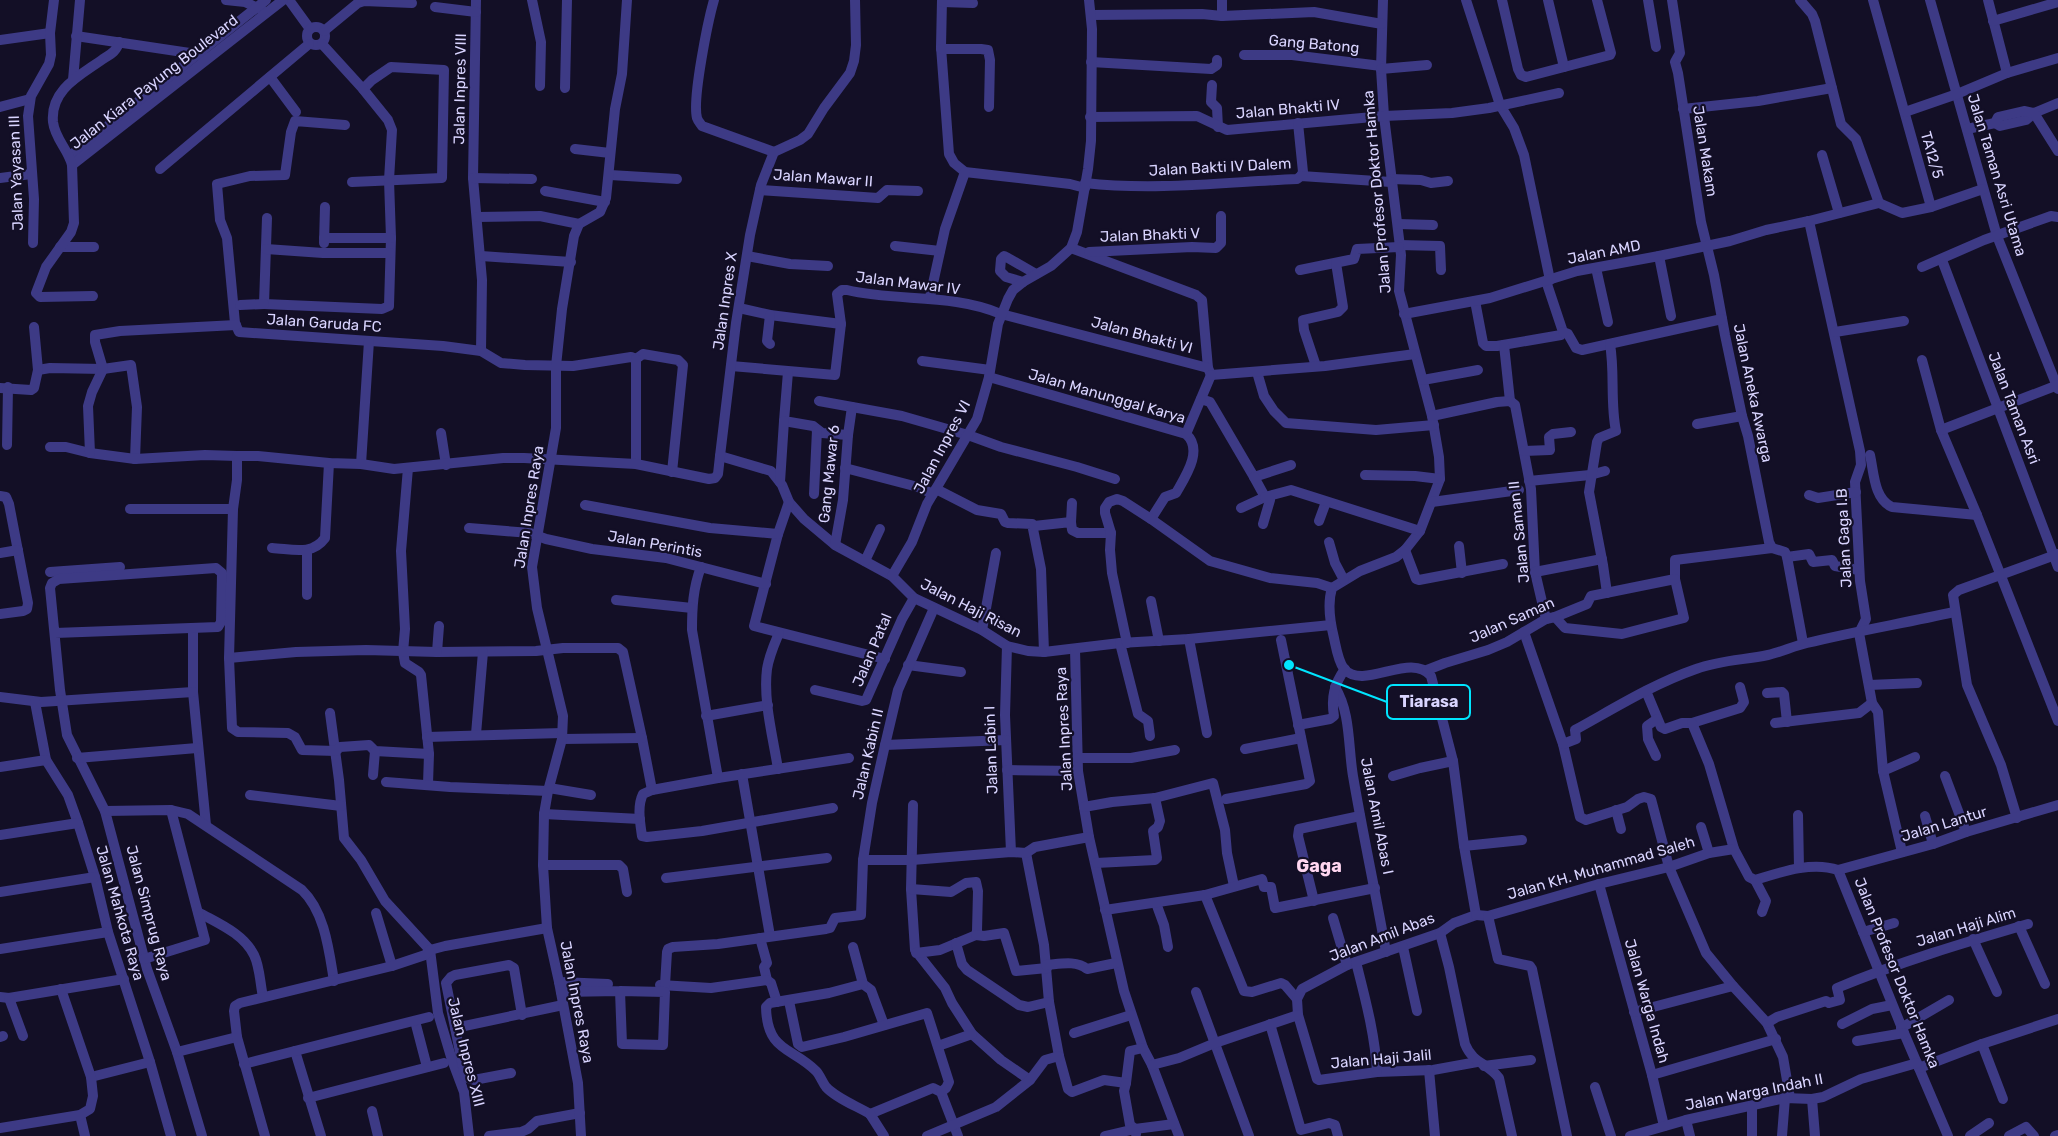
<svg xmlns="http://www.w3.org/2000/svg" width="2058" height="1136" font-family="Rubik,sans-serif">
<rect width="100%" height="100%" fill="#130f26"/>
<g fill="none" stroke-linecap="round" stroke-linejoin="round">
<!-- minor -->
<g stroke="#3d3a85" stroke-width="10">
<path d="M226 0 245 2 262 10"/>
<path d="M289 0 310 29"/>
<path d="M476 0 473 178 482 280 481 351"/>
<path d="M532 0 541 42 540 86"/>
<path d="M714 0C708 21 692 99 697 118 698 121 700 123 702 126L774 152"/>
<path d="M942 0 941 47 949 154 954 163 965 172 1070 184 1085 188"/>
<path d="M1222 0V16"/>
<path d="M1383 0 1381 69 1384 116 1401 255 1399 291 1432 416 1439 457 1440 479 1420 531 1405 550 1396 557 1360 571 1332 588C1327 604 1330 622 1334 638 1336 647 1338 661 1344 669 1364 691 1411 651 1431 676L1453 761 1464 846 1476 915"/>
<path d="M1466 0 1500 105 1514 128 1524 155 1550 280"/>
<path d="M1502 0 1518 69 1521 75 1526 77 1610 55 1611 53 1597 0"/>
<path d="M1548 0 1564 67"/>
<path d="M1648 0 1656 47"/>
<path d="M1672 0 1680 53 1675 62 1678 73 1701 222 1714 275 1725 335 1742 416 1748 436 1769 542 1772 548"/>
<path d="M1800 0 1812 14 1815 21 1841 124 1856 139 1879 203"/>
<path d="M1873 0 1931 207"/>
<path d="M1930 0 1997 236 2058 389"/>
<path d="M1988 0 2007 73"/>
<path d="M942 2 973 3"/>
<path d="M435 7 476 12"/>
<path d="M1091 15 1202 14 1222 16 1314 12 1382 24"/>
<path d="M1993 21 2058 2"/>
<circle cx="316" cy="36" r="9"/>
<path d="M324 31 358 3 364 1 412 3"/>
<path d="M76 36 203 55"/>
<path d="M0 40 50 33"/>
<path d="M941 49H981L988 50 990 60 989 107"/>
<path d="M1244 55H1292L1381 66"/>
<path d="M1091 62 1211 69 1217 65V60"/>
<path d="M1381 69 1427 65"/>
<path d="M270 77 296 112"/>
<path d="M73 80 80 0"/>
<path d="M1212 85 1211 102 1217 108 1218 127"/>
<path d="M565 88 567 0"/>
<path d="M0 107 30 99"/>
<path d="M1683 109 1758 101 1832 88"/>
<path d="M1905 112 1957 94 2007 73 2058 58"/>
<path d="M1090 117 1197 116 1227 130 1384 116 1452 113 1489 108 1559 93"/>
<path d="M1298 123 1303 172 1301 176"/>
<path d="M1995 123 2000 126 2026 120 2034 113 2058 103"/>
<path d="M345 125 295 121 291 132 285 175 250 176 217 184 220 220 227 238 235 323 239 332 443 346 481 351 501 363 525 365 573 366 631 357 636 359"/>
<path d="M1967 129 1995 123 1998 117 2024 111 2034 113 2058 151"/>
<path d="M575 149 610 153"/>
<path d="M1822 155 1839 213"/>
<path d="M70 156 266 0"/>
<path d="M72 165 283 0"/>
<path d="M160 169 309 44"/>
<path d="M610 175 677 179"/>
<path d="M0 178 31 174"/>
<path d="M473 178 532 179"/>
<path d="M1391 179 1421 180 1431 183 1448 181"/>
<path d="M352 182 442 178 444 70 391 67 372 80 363 89"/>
<path d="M1085 183C1155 191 1227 182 1297 179L1301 176 1391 182"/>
<path d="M760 190 878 198 887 190 918 191"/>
<path d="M545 191 605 202"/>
<path d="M477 217 540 216 579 224"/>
<path d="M267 218 264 304 382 309 389 306 391 238 389 180 392 130 388 120 363 89 322 44"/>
<path d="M1809 221 1860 451 1861 465 1855 482 1860 581 1866 619 1859 633 1872 703 1878 712 1883 771 1902 852"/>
<path d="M1398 224 1433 225"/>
<path d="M324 238H391"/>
<path d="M33 243 34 199 28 116 31 96 49 64 51 55 50 33 54 0"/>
<path d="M324 243 325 207"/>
<path d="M1399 245 1440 246 1441 270"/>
<path d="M895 246 940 251"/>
<path d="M60 247H94"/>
<path d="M1071 248 1196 295 1202 300 1208 368"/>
<path d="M266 249 323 253H390"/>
<path d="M1089 252 1192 247 1216 248 1221 243V216"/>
<path d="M481 256 571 262"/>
<path d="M747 256 790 264 828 266"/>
<path d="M1659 256 1671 316"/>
<path d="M1942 260 2058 567"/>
<path d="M1922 267 1984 240 2051 216 2058 217"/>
<path d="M1596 268 1608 322"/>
<path d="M1300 270 1354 259 1357 249 1399 247"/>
<path d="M1546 281 1563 332"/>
<path d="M1023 282 1006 277 1000 271 1001 259 1004 256 1008 258 1036 274"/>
<path d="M93 296 40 297 36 293 46 267 71 232 74 223 72 165C68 149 55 139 53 122 50 89 81 75 103 59 111 54 117 51 119 42"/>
<path d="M930 297 945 229 965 172"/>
<path d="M1475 301 1483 343 1486 346H1497L1561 335 1563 332"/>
<path d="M240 305 264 304"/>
<path d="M739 308 770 315 841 324"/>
<path d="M1404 314 1490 298 1577 271 1659 256 1730 241 1766 230 1809 221 1879 203 1902 213 1907 212 1931 207 1983 189"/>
<path d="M1563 332 1568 334 1576 348 1582 350 1722 319"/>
<path d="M1835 332 1904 321"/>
<path d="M770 344 767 341 770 315"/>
<path d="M1504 345 1510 401"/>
<path d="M636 359 643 354 678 360 683 365 672 472"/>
<path d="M1922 360 1941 430 1977 515 2058 721"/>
<path d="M922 361 990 370"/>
<path d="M731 366 835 375 841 324 837 294 842 290H847C897 302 952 293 1001 314L1208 368 1211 375"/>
<path d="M1316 366 1304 330 1303 320 1338 312 1343 307 1336 263"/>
<path d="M38 370 50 368 103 369 131 365 137 407 135 459"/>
<path d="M788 372 784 421 813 426 822 433 848 435"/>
<path d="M1257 372 1264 396 1274 411 1286 423 1376 430 1434 425"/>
<path d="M1211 375 1325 366 1415 354"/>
<path d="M989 377 1186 434C1204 450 1185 477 1176 493L1165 497 1151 519"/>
<path d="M1423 380 1478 370"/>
<path d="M0 388 31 390 34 388 38 370 34 327"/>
<path d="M1201 399 1210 402 1213 407 1254 477 1291 465"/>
<path d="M819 401 902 416 968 435 1001 447 1077 467 1115 479"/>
<path d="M1432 416 1497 402 1510 401 1515 405 1531 489 1535 572 1546 619"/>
<path d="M1697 424 1742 416"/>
<path d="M1941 430 2058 385"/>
<path d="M441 433 446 465"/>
<path d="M1186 434 1211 375"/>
<path d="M7 445 8 387"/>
<path d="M50 447H66L90 453 135 459 205 455 237 456"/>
<path d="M1524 451 1550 450 1549 437 1553 434 1571 432"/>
<path d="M90 453 88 406 92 392 103 369 95 342V335L120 331 236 325"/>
<path d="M1870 455C1874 473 1874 499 1892 507L1977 515"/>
<path d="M720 456 771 471 782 485 789 502 804 519 835 545 892 576 914 598 982 630 1007 646 1028 651 1044 652 1120 643 1189 639 1331 625"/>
<path d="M361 464 369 341"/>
<path d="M636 464V359"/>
<path d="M408 468 401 551 405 629 403 652 405 663 419 672 421 675 429 754 428 784"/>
<path d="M845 468 918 487 933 494"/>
<path d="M1365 475 1415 476 1440 479"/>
<path d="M1529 481 1590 475 1605 471"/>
<path d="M780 482 784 421"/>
<path d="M936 489 977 510 1001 514 1005 522 1008 523 1032 524 1041 569 1044 652"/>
<path d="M814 494 817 430"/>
<path d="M1809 495 1818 498 1856 492"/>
<path d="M0 496 6 497 9 504 28 603 27 609 23 611 0 614"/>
<path d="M789 502 778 534 754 626 885 659"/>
<path d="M1432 502 1519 490"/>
<path d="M585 505 710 528 778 534"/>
<path d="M1241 508 1265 497 1254 477"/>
<path d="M130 509H233"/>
<path d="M1319 521 1326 502"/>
<path d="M1071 522 1072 503"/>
<path d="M1263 524 1270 500 1265 497 1291 490 1420 531"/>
<path d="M1034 526 1071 522 1072 530 1078 533H1111"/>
<path d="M469 528 530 533 546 539 592 549 666 558 766 584"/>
<path d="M1329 542 1335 563 1344 580"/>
<path d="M835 545 843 500 848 435 852 407"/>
<path d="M1459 546 1462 573"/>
<path d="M272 548C292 549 312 556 325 538L329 463"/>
<path d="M1405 550 1416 579 1419 580 1503 564"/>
<path d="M0 553 18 550"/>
<path d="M1787 557 1809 554 1813 562 1832 560 1835 566 1859 570"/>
<path d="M865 561 880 529"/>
<path d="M701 567C693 588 692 608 692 630L718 778"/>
<path d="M50 572 120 567"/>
<path d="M1535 572 1602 559"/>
<path d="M892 576 912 542 927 504 977 419 989 377 998 324 1008 299 1013 290 1023 282 1051 266 1071 248 1077 232 1088 169 1091 141 1092 29 1089 0"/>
<path d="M1607 593 1603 565 1589 492 1597 442 1599 438 1616 431C1610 402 1615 373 1610 344"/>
<path d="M307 595V550"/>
<path d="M616 600 692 608"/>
<path d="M1151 601 1159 641"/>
<path d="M1555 617 1565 628 1622 634 1684 618 1675 579V560L1772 548 1785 552 1787 557 1803 643"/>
<path d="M439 626 437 652 536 651 563 648H618L623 652 642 738 652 790"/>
<path d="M193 628V692L206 825"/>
<path d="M982 630 996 553"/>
<path d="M1524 632 1563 744 1580 817 1586 820 1627 807 1638 799 1644 797 1651 799 1669 867 1706 953 1733 986 1767 1023 1783 1057 1790 1098"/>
<path d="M55 633 218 627 221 622 222 573 216 568 59 579 52 583 50 588 60 690 67 735 105 811 147 969 177 1052 202 1136"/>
<path d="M1189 639 1207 733"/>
<path d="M1120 643 1138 714 1148 721 1150 736"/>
<path d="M1127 643 1112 573 1110 550 1111 533 1105 513V508L1109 502 1117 499 1123 501 1151 519 1210 561 1270 578 1317 583 1332 588"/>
<path d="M1007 646 1005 715 1011 852"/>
<path d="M1075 649 1078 771 1089 837 1124 991 1143 1048 1152 1065 1179 1136"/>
<path d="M229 658 296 652 366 650 437 652"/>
<path d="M908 665 961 672"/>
<path d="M1427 670 1445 663 1488 650 1507 642 1546 619 1555 617 1587 604 1591 596 1675 579"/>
<path d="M1869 685 1917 683"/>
<path d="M1335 687C1351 713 1348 747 1353 776 1363 835 1376 894 1386 952"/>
<path d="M815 690 862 701 866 700 902 619 914 598"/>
<path d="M1646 691 1661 727 1665 729 1682 723H1692L1740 708 1744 702 1740 687"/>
<path d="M1767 693 1782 692 1784 694 1787 722"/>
<path d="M0 697 41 702 193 692"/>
<path d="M35 702 46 760 68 795 78 823 95 877 108 932 150 1062 171 1136"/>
<path d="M330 713 339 780 344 838 361 860 385 901 430 950"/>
<path d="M706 716 768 705"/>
<path d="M1692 723 1709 764 1734 849 1749 877 1755 880C1781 872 1812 861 1838 870L1904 1033 1948 1136"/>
<path d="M1775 723 1859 713 1872 703"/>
<path d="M1298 725 1330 719 1334 716C1331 698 1334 684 1345 669"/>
<path d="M476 734 483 652"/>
<path d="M427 737 562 733"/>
<path d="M562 739 642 738"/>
<path d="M1563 744 1576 739 1575 730C1615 708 1653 684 1696 669 1720 660 1744 660 1768 655 1781 652 1794 646 1807 643 1856 631 1905 623 1954 612"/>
<path d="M885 745 1006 740"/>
<path d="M1245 749 1301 738"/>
<path d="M429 754 375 751 369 745 340 747 336 751 302 750 295 737 288 733 238 732 232 728 229 658 233 509 237 480V456H258L329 463 361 464 394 469 503 458H524L636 464 709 479 715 478 718 474 720 456 736 323 750 235 761 185 774 152 800 140 808 134 824 108 850 73 854 61 856 45 855 0"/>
<path d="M1656 756 1648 739 1647 726 1657 719"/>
<path d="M77 758 197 748"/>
<path d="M1078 758H1131L1175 750"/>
<path d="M0 767 46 760"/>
<path d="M778 769C773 737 763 701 767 669 769 656 774 645 779 633"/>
<path d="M1007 770 1078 771"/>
<path d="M1883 771 1915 757"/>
<path d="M742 774 770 936"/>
<path d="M373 775 375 751"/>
<path d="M1393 776 1420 768 1453 761"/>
<path d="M1945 776 1966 832"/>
<path d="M386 782 450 787 548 791"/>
<path d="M549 788 591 795"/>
<path d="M250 795 341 806"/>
<path d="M1226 799 1306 784 1310 781 1281 640"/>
<path d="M913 805 911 889 915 950 945 988 952 1003 972 1034 1001 1060 1030 1080"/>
<path d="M1084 807 1112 802 1155 798 1213 783 1225 830 1227 853 1234 886"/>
<path d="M833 808 702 831 647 837 642 836C640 822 637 806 643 794L652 790 718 778 849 758"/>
<path d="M1616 810 1621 829"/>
<path d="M105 811 171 810 188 814 302 890C325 912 329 951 334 981"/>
<path d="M544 814 640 819"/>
<path d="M1798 815 1799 868"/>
<path d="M1925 816 1933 844"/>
<path d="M2017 818 2001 765 1967 685 1953 595 1959 590 2058 554"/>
<path d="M1701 827 1709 853"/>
<path d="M0 835 78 823"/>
<path d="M1464 846 1522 840"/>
<path d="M1026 853 1044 945 1049 1002 1059 1056 1068 1089 1072 1092 1104 1080 1126 1083 1130 1051 1143 1048"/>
<path d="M863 860H912L1011 852 1026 853 1035 847 1089 837"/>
<path d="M1096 863 1155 860 1157 858 1153 831 1158 827 1160 821 1155 798"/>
<path d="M543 865H619L623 869 627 892"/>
<path d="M1838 870 1933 844 1966 832 2058 805"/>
<path d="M666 878 827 858"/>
<path d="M1755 880 1766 901 1762 912"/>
<path d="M1599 884 1652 1075 1664 1126"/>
<path d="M911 889 951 892 966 883 976 882 978 891 977 931 976 935 940 950 916 953"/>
<path d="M0 892 95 877"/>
<path d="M1205 895 1244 991 1252 992 1281 983 1285 985 1297 999"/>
<path d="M1314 901 1298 836 1299 829 1360 816"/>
<path d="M1156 903 1164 925 1168 947"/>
<path d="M1105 910 1205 895 1262 879 1264 887H1271L1275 908 1375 888"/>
<path d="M198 912C217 923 243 933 254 955 260 967 260 983 263 997"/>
<path d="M376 913 392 966"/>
<path d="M1476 915 1454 923 1440 933 1347 965 1302 989 1297 999 1298 1015 1317 1079 1319 1080 1377 1072 1433 1070 1477 1062"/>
<path d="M1476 915 1488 916 1599 884 1669 867 1709 853 1734 849"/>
<path d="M1488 916 1498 959 1530 966 1532 969 1567 1136"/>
<path d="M1333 918 1347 965"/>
<path d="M2019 926 2045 984"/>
<path d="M1863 932 1894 923"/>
<path d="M1440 933 1449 967 1465 1044C1473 1064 1488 1063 1499 1078L1512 1136"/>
<path d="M976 935 984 936 1004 933 1016 971 1047 968"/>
<path d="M760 938 767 963 764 967 767 980 771 983 777 1002"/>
<path d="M1973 939 1997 992"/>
<path d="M956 943 962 964 967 970 1019 1005 1028 1007 1049 1002"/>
<path d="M853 947 863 984 871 990 884 1025"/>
<path d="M1403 947 1417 1011"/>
<path d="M0 949 108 932"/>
<path d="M430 950 438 1013 452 1060 464 1092 469 1136"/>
<path d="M144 959 205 940 171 810"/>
<path d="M1356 962C1365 998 1375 1034 1377 1072"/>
<path d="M1046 965C1060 964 1076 960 1087 969L1116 963"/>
<path d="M559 982 608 984"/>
<path d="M863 984 829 993 770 1003 766 1007C767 1052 792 1047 816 1071 820 1075 822 1082 826 1087 837 1099 857 1106 870 1114L933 1088 941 1092 958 1136"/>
<path d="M660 985 711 988 767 980"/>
<path d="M665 985 667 952 668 949 673 947 718 944 826 929 830 928 835 918 861 915 863 860 872 803 885 745 898 690 934 608"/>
<path d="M561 992 620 991 665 992 663 1045 622 1044 620 991"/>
<path d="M1196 992 1249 1136"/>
<path d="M0 997 9 998 124 979"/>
<path d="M9 998 23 1036"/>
<path d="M789 1001 798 1044 802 1047 844 1037 927 1013 949 1082 946 1088 941 1092"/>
<path d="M1634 1012 1733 986"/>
<path d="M415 1021 427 1067"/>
<path d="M1767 1023 1777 1017 1826 1001 1829 1003 1840 1000 1837 988C1899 962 1963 943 2028 924"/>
<path d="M1270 1024 1301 1130 1329 1123 1335 1125 1338 1136"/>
<path d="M1842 1024 1872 1009 1892 1005"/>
<path d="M455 1028 563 1005"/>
<path d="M1901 1028 1949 1000"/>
<path d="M1074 1033 1131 1015"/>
<path d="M0 1037 3 1036"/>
<path d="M1857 1041 1904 1033"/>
<path d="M1982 1044 2003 1099"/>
<path d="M938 1046 972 1034"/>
<path d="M295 1051 321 1136"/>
<path d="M177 1052 237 1037"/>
<path d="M244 1064 429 1017"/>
<path d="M1152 1065 1179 1058 1215 1043 1298 1015"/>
<path d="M1484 1066 1531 1060"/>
<path d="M1919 1068 1982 1044 2058 1019"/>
<path d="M1429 1070 1435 1136"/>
<path d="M511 1073 474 1080 465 1077 446 983 451 977 455 975 509 965 514 968 522 1015"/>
<path d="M1652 1075 1776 1039"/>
<path d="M91 1077 150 1062"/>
<path d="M1126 1083 1124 1091 1130 1125 1135 1129 1136 1134"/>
<path d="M1595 1087 1611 1136"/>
<path d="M308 1098 444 1063"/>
<path d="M1812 1099 1815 1136"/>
<path d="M372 1111 378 1136"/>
<path d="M870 1114 884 1136"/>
<path d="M80 1115 85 1136"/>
<path d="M1686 1120 1690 1136"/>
<path d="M0 1128 80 1115 90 1109 93 1096 91 1077 61 989"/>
<path d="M265 1136 237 1037 234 1011 235 1006 240 1003 392 966 425 955 430 950 445 946 547 928"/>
<path d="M489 1136 521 1132 528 1129 537 1121 580 1113"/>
<path d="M581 1136 578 1083 559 982 547 928 543 865 544 814 548 791 562 739 563 716 537 608 532 567 556 428V366L562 309 574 236 579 224 600 212 606 198 615 109 622 74 627 0"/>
<path d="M927 1136 996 1107 1030 1080 1045 1060 1059 1056"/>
<path d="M1105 1136 1135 1129 1174 1124"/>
<path d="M1630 1136 1686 1120 1785 1098 1812 1099 1823 1097 1861 1079 1917 1063"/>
<path d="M1752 1136V1106"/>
<path d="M1782 1136 1785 1098"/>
<path d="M1970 1136 1989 1123"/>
<path d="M2009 1136 2026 1127 2034 1136"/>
<path d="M2055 1136 2058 1135"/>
</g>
</g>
<g text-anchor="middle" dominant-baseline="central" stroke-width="4.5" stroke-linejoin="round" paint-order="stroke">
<!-- street labels -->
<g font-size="15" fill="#d9d4ff" stroke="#130f26">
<text transform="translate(1314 44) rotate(5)">Gang Batong</text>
<text transform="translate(154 82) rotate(-38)">Jalan Kiara Payung Boulevard</text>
<text transform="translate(460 89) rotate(-89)">Jalan Inpres VIII</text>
<text transform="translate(1288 109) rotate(-5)">Jalan Bhakti IV</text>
<text transform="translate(1705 151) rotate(81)">Jalan Makam</text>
<text transform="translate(1932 155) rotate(74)">TA12/5</text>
<text transform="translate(1220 167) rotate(-3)">Jalan Bakti IV Dalem</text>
<text transform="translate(16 173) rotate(-92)">Jalan Yayasan III</text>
<text transform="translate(1997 175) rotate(73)">Jalan Taman Asri Utama</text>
<text transform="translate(823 178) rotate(4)">Jalan Mawar II</text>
<text transform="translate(1377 192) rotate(-95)">Jalan Profesor Doktor Hamka</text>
<text transform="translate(1150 235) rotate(-2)">Jalan Bhakti V</text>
<text transform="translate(1604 252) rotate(-11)">Jalan AMD</text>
<text transform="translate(908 283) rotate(7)">Jalan Mawar IV</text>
<text transform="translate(725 301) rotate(-82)">Jalan Inpres X</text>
<text transform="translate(324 323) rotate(4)">Jalan Garuda FC</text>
<text transform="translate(1142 335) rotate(15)">Jalan Bhakti VI</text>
<text transform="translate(1753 393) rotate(78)">Jalan Aneka Awarga</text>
<text transform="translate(1107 396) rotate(16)">Jalan Manunggal Karya</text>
<text transform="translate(2014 408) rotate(69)">Jalan Taman Asri</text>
<text transform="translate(942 447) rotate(-62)">Jalan Inpres VI</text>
<text transform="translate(829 474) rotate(-84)">Gang Mawar 6</text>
<text transform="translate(529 507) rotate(-81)">Jalan Inpres Raya</text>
<text transform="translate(1519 532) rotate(-96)">Jalan Saman II</text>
<text transform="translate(1844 538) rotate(-93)">Jalan Gaga I.B</text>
<text transform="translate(655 544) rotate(10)">Jalan Perintis</text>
<text transform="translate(971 608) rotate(27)">Jalan Haji Risan</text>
<text transform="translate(1512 620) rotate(-24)">Jalan Saman</text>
<text transform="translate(872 650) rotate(-67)">Jalan Patal</text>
<text transform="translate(1064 729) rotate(-93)">Jalan Inpres Raya</text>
<text transform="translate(991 750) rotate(-92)">Jalan Labin I</text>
<text transform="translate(868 754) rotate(-77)">Jalan Kabin II</text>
<text transform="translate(1377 816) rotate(79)">Jalan Amil Abas I</text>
<text transform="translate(1944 824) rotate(-17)">Jalan Lantur</text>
<text transform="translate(1601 868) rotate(-16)">Jalan KH. Muhammad Saleh</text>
<text transform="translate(120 913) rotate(74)">Jalan Mahkota Raya</text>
<text transform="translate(149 913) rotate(75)">Jalan Simprug Raya</text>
<text transform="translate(1966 927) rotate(-17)">Jalan Haji Alim</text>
<text transform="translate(1382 937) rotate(-21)">Jalan Amil Abas</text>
<text transform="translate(1897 973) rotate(68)">Jalan Profesor Doktor Hamka</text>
<text transform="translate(1647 1001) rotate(74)">Jalan Warga Indah</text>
<text transform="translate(577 1002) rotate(79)">Jalan Inpres Raya</text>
<text transform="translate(466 1052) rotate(76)">Jalan Inpres XIII</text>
<text transform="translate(1381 1059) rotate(-5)">Jalan Haji Jalil</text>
<text transform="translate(1754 1092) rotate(-11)">Jalan Warga Indah II</text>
</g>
<!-- quarter labels -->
<g font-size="18" font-weight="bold" fill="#ffd6f0" stroke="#130f26">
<text x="1319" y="866">Gaga</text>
</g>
</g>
<!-- callouts -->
<path fill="none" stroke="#00e5ff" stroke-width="2" d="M1289 665L1387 702"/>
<circle fill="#00e5ff" stroke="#130f26" stroke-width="2" cx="1289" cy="665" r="6"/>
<rect fill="#130f26" stroke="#00e5ff" stroke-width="2" x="1387" y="685" width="83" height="34" rx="6"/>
<g font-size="16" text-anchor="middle" font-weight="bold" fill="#d9d4ff">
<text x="1429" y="707">Tiarasa</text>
</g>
</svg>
